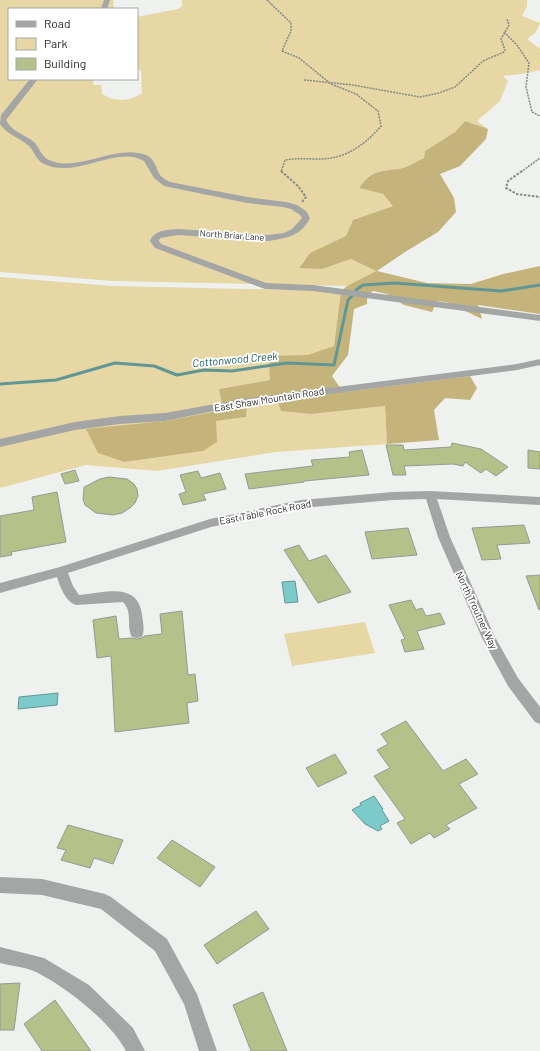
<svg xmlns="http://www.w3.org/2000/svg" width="540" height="1051" font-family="Barlow,sans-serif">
<rect width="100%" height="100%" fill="#eef1ee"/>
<!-- green -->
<g fill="#e6d7a4">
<path d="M0 0H113L114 9H9V79H94L93 85H101L102 94C115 102 129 102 142 93L141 71 137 68V17L178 9 182 6V0H527V6L522 16 540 23 535 33 527 39 540 49V70L521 74 503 76 508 81 500 101 477 121 488 129 465 121 455 132 425 151 424 158C417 161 410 166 403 168 385 172 370 168 359 188L383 194 393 206 353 220 346 236 310 253 299 267 322 269 351 259 376 271 347 286 113 281 0 272Z"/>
<path d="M0 277 112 286 341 291 334 346 308 356H270V380L219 389 223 410 165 421 98 453 124 462 203 451 216 421 246 417 247 406 278 402 312 414 385 406 387 444 276 452 157 471 86 465 0 488Z"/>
<path d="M365 622 375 653 292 666 284 634Z"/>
</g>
<!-- forest -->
<path fill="#c4b37a" d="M465 121 488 129 486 139 460 166 440 174 454 198 456 212 438 232 405 252 377 271 427 283 471 284 503 274 540 266V314L478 305 482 319 446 302 437 301 432 312 404 305 387 294 373 291 367 296V304L354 309 348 355 332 376 343 392 470 376 477 388 470 400 445 398 434 410 439 440 387 444 385 406 312 414 281 411 278 402 247 406 246 417 216 421 217 442 203 451 124 462 98 453 86 429 165 421 223 410 219 389 270 380 269 356 308 355 334 346 341 291 347 286 376 271 351 259 322 269 299 268 310 253 346 236 353 220 393 206 383 194 359 188C372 168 384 172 403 168 410 166 417 161 424 158L425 151 455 132Z"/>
<!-- water -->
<g fill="#7ccac9" stroke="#609796">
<path d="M295 581 298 602 285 603 282 582Z"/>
<path d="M58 693 57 705 18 709 19 697Z"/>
<path d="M374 796 383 809 382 810 389 821 380 826 382 829 378 831 365 824 352 810 361 805 360 803Z"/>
</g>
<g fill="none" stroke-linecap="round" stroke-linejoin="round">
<!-- stream -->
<g stroke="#609796" stroke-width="3">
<path d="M356 290 363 285 395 283 501 291 540 285"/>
<path d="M0 384 56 380 115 363 154 366 177 375 204 370 232 371 287 363 334 365 348 300 352 296"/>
</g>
</g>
<!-- building -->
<g fill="#b4c188" stroke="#989995">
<path d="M452 443 481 449 508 467 496 476 486 469 481 473 465 462 463 466 453 464 404 466 406 475H393L386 445H403L404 450 451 447Z"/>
<path d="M362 450 369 475 304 481V482L249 489 245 474 313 466 311 460 350 457 349 452Z"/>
<path d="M528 450 540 452V469L528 468Z"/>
<path d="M75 470 79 481 65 484 61 474Z"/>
<path d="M198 471 201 478 220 473 226 489 203 494 206 500 183 505 179 494 186 492 180 475Z"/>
<path d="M109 477 127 479 134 484 137 489 138 496 135 503 130 508 122 513 113 515 96 513 85 505 83 499 84 487 100 479Z"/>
<path d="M57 492 66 542 11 552 12 555 0 557V516L34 510 32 497Z"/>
<path d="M524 525 530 543 497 545 501 559 482 560 472 528Z"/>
<path d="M408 528 417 555 372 559 365 532Z"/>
<path d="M299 545 309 561 326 555 351 592 318 603 284 550Z"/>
<path d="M540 575V609L539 610 526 576Z"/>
<path d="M411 600 416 610 422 608 426 616 440 613 445 624 417 631 424 649 405 652 401 640 405 639 389 605Z"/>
<path d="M182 611 188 675 195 674 198 701 187 703 189 723 115 732 111 656 97 658 93 620 116 616 119 639 131 638 137 639 142 638 144 636 162 634 160 614Z"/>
<path d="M406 721 443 771 466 759 478 774 459 784 477 808 446 825 450 829 434 838 430 833 411 844 397 823 405 819 374 776 390 768 377 750 388 744 381 734Z"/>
<path d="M335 754 347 773 318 787 306 768Z"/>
<path d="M68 825 123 840 113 864 94 858 90 868 61 860 66 850 57 848Z"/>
<path d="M172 840 215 867 200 887 157 858Z"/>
<path d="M256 911 269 929 217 964 204 945Z"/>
<path d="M20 983 14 1030H0V984Z"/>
<path d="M263 992 287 1051H251L233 1005Z"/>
<path d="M55 1000 91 1051H42L24 1024Z"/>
</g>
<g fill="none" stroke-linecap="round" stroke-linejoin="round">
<!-- path-far1 -->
<g stroke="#888a88" stroke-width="1.5" stroke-dasharray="2 1" stroke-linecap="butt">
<path d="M267 0 291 23V31L282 51 299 58 331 84 356 94 378 111 381 126C365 145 345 159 320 159 308 159 297 158 285 160L281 172"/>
<path d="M504 32 517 45 529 63 526 87 532 112 540 116"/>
<path d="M304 80 353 85 420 97 439 93 455 87 483 61 504 52 505 50 501 39 509 25 507 19"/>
<path d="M521 172 540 158"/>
</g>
<!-- path -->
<g stroke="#888a88" stroke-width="2" stroke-dasharray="2.5 1.5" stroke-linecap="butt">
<path d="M281 171 298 186 306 197 302 202"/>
<path d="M522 171 508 181 506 188 517 194 540 197"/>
</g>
<!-- minor -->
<g fill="#a4a6a5" fill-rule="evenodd">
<path d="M104 0H110L107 9H101Z"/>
<path d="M30 79H38L6 120C12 132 24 134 34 142 39 147 41 155 47 159 75 175 115 143 146 155 155 159 156 168 160 175 162 178 166 180 170 182L247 197 286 202 297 205 306 211 310 218C301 236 287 238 268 241L178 235 160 238 159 241 161 244 266 283 313 285 540 315V321L313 291 265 289 155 248 150 241C154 230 167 230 178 229L268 235 284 233 292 229 302 218 300 215 291 209 283 207 247 203 164 186 154 178 144 161C116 144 75 181 42 163 36 159 34 151 29 146 19 137 7 135 0 124L1 115Z"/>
<path d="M540 359V365L517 370 243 405 165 421 120 424 75 430 0 447V439L75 422 120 416 165 413 243 399 517 364Z"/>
<path d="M430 491 540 497V505L437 499 450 537 495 637 518 678 540 707V724L535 722 508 686 482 638 438 537 426 499 393 500 301 508 211 527 68 573 73 586 79 595C104 593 138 581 142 615 143 622 145 631 142 637L137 638 132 637C126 626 133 612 123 602L76 605C66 602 60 587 57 577L0 593V583L60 567 210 519 301 500 393 492Z"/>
<path d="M0 877 42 879 105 894 111 897 167 939 197 994 217 1051H199L184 1004 155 951 101 909 42 895 0 893Z"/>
<path d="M0 947 44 958 89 985 133 1028 145 1051H126C111 1022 66 987 36 972 26 967 11 966 0 963Z"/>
</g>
</g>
<g text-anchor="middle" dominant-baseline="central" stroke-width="3.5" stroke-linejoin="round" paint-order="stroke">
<!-- far-street labels -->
<g font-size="9" fill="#1f201f" stroke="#fff">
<text transform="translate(232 235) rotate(4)">North Briar Lane</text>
</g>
<!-- street labels -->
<g font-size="10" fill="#1f201f" stroke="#fff">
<text transform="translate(269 399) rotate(-9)">East Shaw Mountain Road</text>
<text transform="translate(265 512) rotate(-11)">East Table Rock Road</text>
<text transform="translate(477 610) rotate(65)">North Troutner Way</text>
</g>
<!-- water labels -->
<g font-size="11" font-style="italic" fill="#155859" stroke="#fff">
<text transform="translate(235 359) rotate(-5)">Cottonwood Creek</text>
</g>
</g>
<!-- legend -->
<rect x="8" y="8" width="130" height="72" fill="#ffffff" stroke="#a5a6a5"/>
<rect x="16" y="21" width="20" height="6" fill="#a4a6a5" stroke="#a5a6a5"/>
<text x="44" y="28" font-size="12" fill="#1f201f">Road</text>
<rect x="16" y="38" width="20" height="12" fill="#e6d7a4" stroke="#a5a6a5"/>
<text x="44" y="48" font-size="12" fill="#1f201f">Park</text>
<rect x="16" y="58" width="20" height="12" fill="#b4c188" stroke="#a5a6a5"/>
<text x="44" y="68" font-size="12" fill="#1f201f">Building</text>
</svg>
